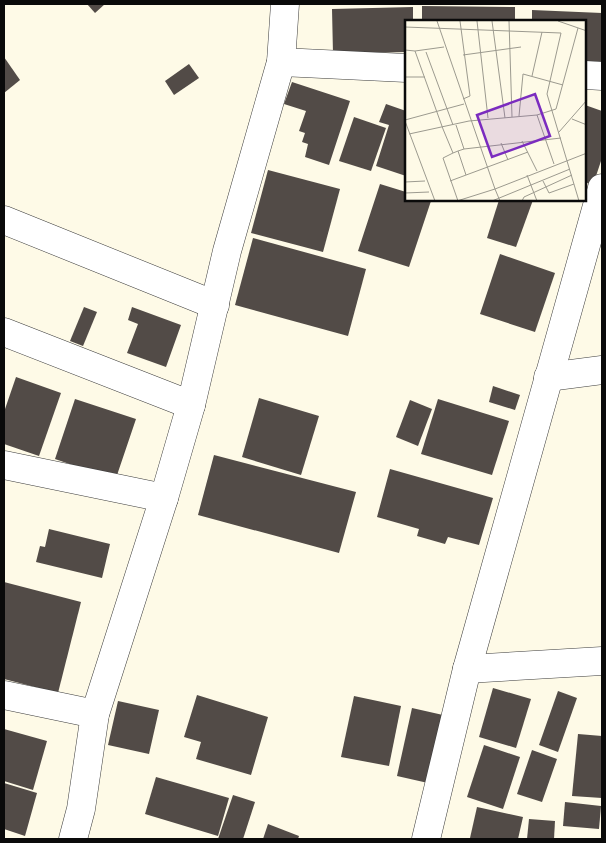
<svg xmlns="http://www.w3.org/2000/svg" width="606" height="843" font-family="Merriweather,serif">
<rect width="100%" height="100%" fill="#fefae7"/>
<!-- building -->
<g fill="#524b47">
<path d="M87 4H105L95 13Z"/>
<path d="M422 6 515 7V21H422Z"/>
<path d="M413 7V21H406V52L333 54 332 9Z"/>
<path d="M532 10 602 13V62L585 61V21H532Z"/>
<path d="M4 57 20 80 4 93Z"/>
<path d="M189 64 199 78 174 95 165 81Z"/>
<path d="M292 82 350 101 329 165 305 157 308 144 302 142 305 133 299 131 306 111 284 104Z"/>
<path d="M386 104 406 111V176L376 166 389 125 379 122Z"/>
<path d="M585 105 602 111V158L593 185 585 182Z"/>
<path d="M354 117 386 128 371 171 339 161Z"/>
<path d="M268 170 340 189 323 252 251 233Z"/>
<path d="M380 184 406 192V200L431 201 409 267 358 251Z"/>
<path d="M499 200H533L516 247 487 238Z"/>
<path d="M253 238 366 269 348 336 235 305Z"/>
<path d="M500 254 555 273 535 332 480 314Z"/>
<path d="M84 307 97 312 83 346 70 341Z"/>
<path d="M132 307 181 325 166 367 127 353 138 324 128 320Z"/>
<path d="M16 377 61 393 39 456 4 444V412Z"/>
<path d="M493 386 520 395 515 410 489 402Z"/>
<path d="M259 398 319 416 301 475 242 457Z"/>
<path d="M75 399 136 419 114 484 87 470 55 459Z"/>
<path d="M438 399 509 421 492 475 421 454Z"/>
<path d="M410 400 432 409 418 446 396 437Z"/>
<path d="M214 455 356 492 339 553 198 515Z"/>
<path d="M390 469 493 498 479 545 448 537 445 544 417 536 419 529 377 517Z"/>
<path d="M49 529 110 544 102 578 36 562 40 546 45 547Z"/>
<path d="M4 582 81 602 58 693 4 679Z"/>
<path d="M493 688 531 699 516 748 479 737Z"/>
<path d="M558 691 577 698 558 752 539 745Z"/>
<path d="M197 695 268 717 251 775 196 759 201 742 184 737Z"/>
<path d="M354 696 401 706 389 766 341 757Z"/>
<path d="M118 701 159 710 149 754 108 745Z"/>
<path d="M412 708 443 715 428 783 397 776Z"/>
<path d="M4 729 47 741 33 790 4 781Z"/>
<path d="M578 734 602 736V798L572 796Z"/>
<path d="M484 745 520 757 503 809 467 797Z"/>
<path d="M532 750 557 759 542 802 517 794Z"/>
<path d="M156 777 229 798 218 836 145 814Z"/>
<path d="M4 783 37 793 25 836 4 829Z"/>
<path d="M233 795 255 802 243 839H218Z"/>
<path d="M565 802 601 806 599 829 563 826Z"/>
<path d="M477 807 523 817 518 839H477L470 838Z"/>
<path d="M529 819 555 821 554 839H527Z"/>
<path d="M268 824 299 836 298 839H263Z"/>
</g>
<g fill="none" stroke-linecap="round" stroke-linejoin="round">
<!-- minor casing -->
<g stroke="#3d3d3d" stroke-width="29">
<g id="minor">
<path d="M281 62 406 68"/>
<path d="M585 75 602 76"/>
<path d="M4 220 215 305"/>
<path d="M4 332 191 405"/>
<path d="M548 377 602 370"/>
<path d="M4 465 164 498"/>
<path d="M467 669 602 661"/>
<path d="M4 695 95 714"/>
<path d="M73 839 81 809 95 714 164 498 191 405 227 251 281 62 285 4"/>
<path d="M426 839 467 669 602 188"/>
</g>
</g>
<!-- minor -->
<use href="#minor" stroke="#fff" stroke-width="28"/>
</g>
<!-- overview -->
<g transform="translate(405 20)">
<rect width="181" height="181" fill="#fefae7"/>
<path fill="none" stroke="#9c9a8f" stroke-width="1" d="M32 1 90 169 182 133M55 1 65 76 58 79M72 1 83 98M87 1 100 98M104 1 107 97M153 1 182 11M0 7 156 13 142 74 174 181M0 30 10 31 38 109 48 133 53 131M10 31 39 27M21 32 48 105M58 35 116 27M127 56 137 12M0 57H20M132 95 149 144M114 96 118 54 158 65M167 99 182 105M0 100 59 84M0 101 30 181M51 105 59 129 53 131 61 155M154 112 182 80M4 114 64 101 132 95 151 89 173 8M117 121 132 151M96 123 103 140M59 129 156 118M48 133 38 138 53 181M122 155 132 181M45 161 123 132M138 161 144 173 169 164M0 162 20 161M0 173 24 172M52 181 90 169 95 181M87 181 165 149M117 181 119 177 167 155"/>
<path fill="#7b2cbf" fill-opacity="0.15" stroke="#7b2cbf" stroke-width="2.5" d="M130 74 145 116 87 137 72 95Z"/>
<rect width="181" height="181" fill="none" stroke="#0a0a0a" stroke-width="2.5"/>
</g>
<!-- border -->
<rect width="606" height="843" fill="none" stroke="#0a0a0a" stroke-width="10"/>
</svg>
